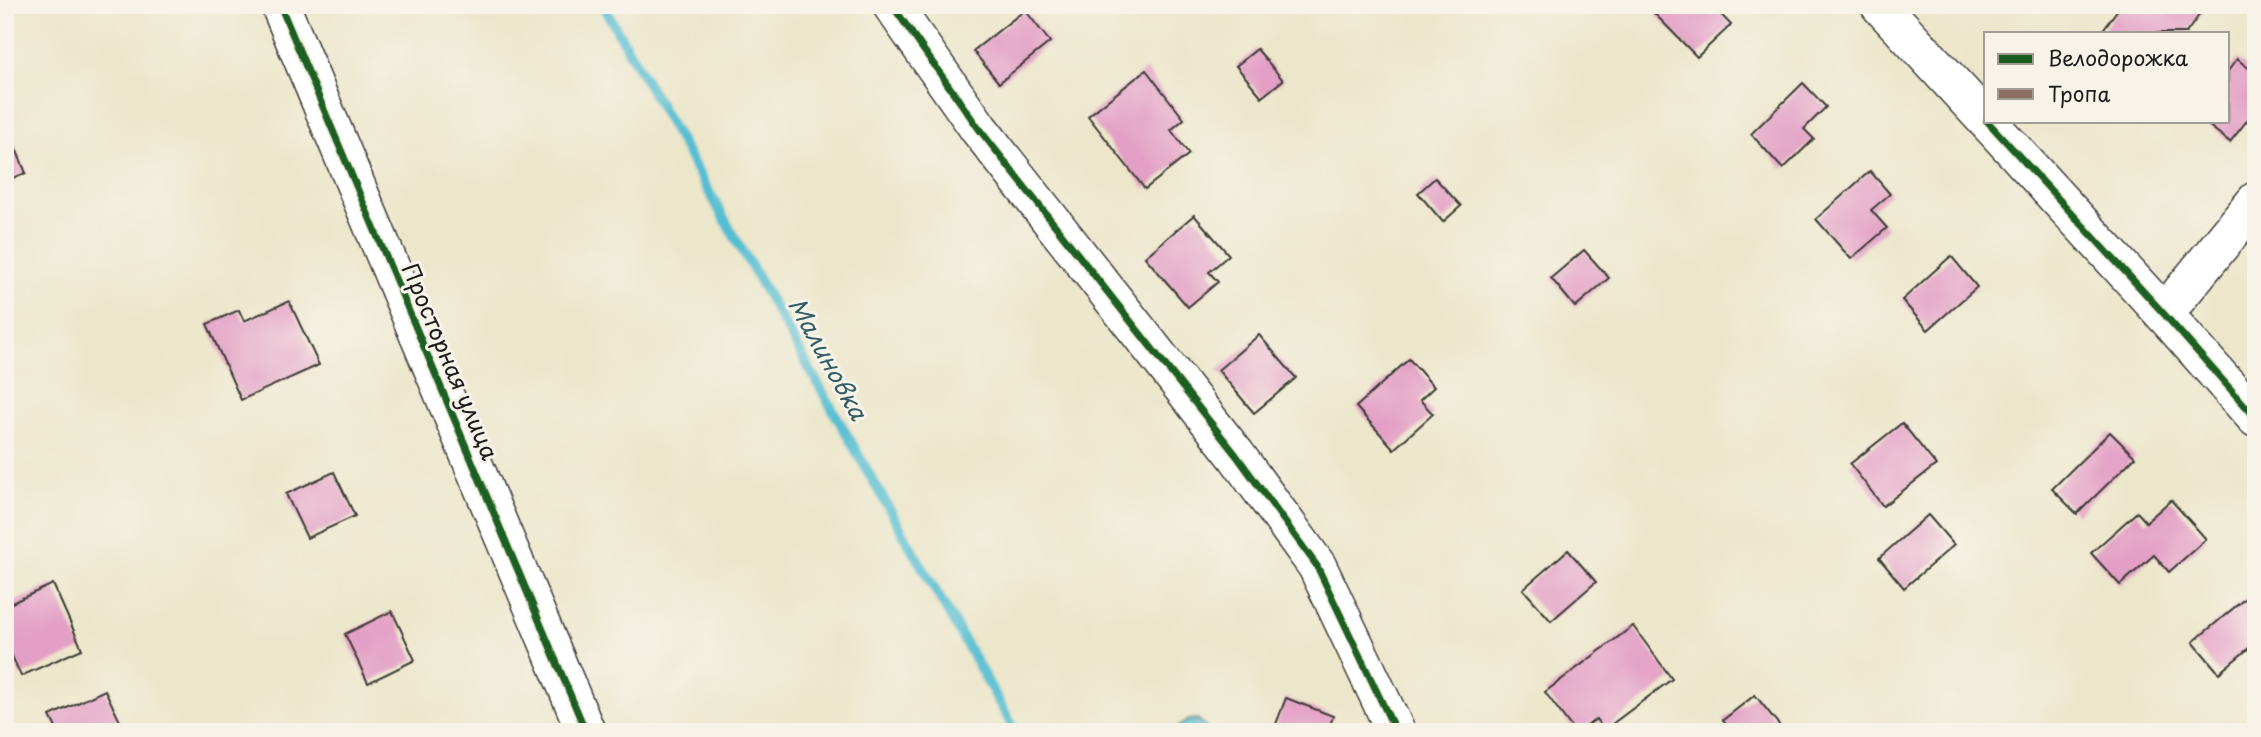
<svg xmlns="http://www.w3.org/2000/svg" width="2261" height="737" font-family="'Playpen Sans',sans-serif">
<defs>
<pattern id="water-rules" width="6" height="5" patternUnits="userSpaceOnUse" patternTransform="scale(1.75)"><rect width="6" height="5" fill="#55bed2"/><path d="M0 2.5h6" fill="none" stroke="#469aaa"/></pattern>
</defs>
<rect width="100%" height="100%" fill="#f7f3e8"/>
<filter id="ink" filterUnits="userSpaceOnUse"><feTurbulence type="fractalNoise" baseFrequency=".0143" numOctaves="2"/><feDisplacementMap in="SourceGraphic" scale="14" xChannelSelector="R" yChannelSelector="G"/><feConvolveMatrix kernelMatrix="1 2 1 2 8 2 1 2 1" color-interpolation-filters="sRGB"/></filter>
<filter id="wash" filterUnits="userSpaceOnUse"><feTurbulence type="fractalNoise" baseFrequency=".00686" numOctaves="4" result="noise"/><feDisplacementMap in="SourceGraphic" scale="28" xChannelSelector="R" yChannelSelector="G"/><feGaussianBlur stdDeviation="1.57" result="paint"/><feColorMatrix in="noise" values="0 0 0 0 0 0 0 0 0 0 0 0 0 0 0 0 0 1.4 0 .05"/><feComposite in="paint" operator="in"/></filter>
<g filter="url(#wash)">
<rect width="100%" height="100%" fill="#ece6ca"/>
<!-- water -->
<path fill="url(#water-rules)" stroke="#386d77" stroke-width="2" d="M1198 719 1210 732H1172L1188 720Z"/>
<g fill="none" stroke-linecap="round" stroke-linejoin="round">
<!-- stream -->
<path stroke="#55bed2" stroke-width="10" d="M605 5V9L1016 732"/>
</g>
<g id="blocks">
<!-- building -->
<g fill="#e39fc5">
<path d="M1654 5H1712L1731 25 1697 57 1650 9Z"/>
<path d="M2121 5H2197L2203 10 2186 33H2105L2102 31Z"/>
<path d="M1025 10 1050 42 999 83 973 51Z"/>
<path d="M1257 49 1283 80 1262 97 1236 66Z"/>
<path d="M2237 59 2256 74V109L2230 142 2203 121H2228V71Z"/>
<path d="M1146 70 1184 119 1171 130 1189 154 1145 189 1088 116Z"/>
<path d="M1803 83 1826 107 1804 129 1814 139 1783 169 1751 134Z"/>
<path d="M5 122 26 173 5 181Z"/>
<path d="M1870 171 1890 194 1871 210 1887 228 1851 259 1816 219Z"/>
<path d="M1435 178 1461 206 1443 222 1418 193Z"/>
<path d="M1194 215 1229 255 1209 272 1218 282 1188 307 1145 257Z"/>
<path d="M1584 250 1609 278 1575 307 1551 278Z"/>
<path d="M1951 256 1977 287 1928 330 1902 300Z"/>
<path d="M289 301 319 365 241 400 207 324 239 310 244 321Z"/>
<path d="M1259 335 1296 378 1254 413 1218 370Z"/>
<path d="M1409 359 1434 387 1420 400 1433 414 1394 449 1356 407Z"/>
<path d="M1902 423 1936 465 1883 506 1850 464Z"/>
<path d="M2110 432 2135 457 2077 514 2052 489Z"/>
<path d="M334 472 355 516 307 538 286 494Z"/>
<path d="M2171 500 2206 539 2169 572 2154 555 2120 585 2091 553 2137 512 2146 522Z"/>
<path d="M1928 515 1954 545 1904 588 1879 558Z"/>
<path d="M1568 550 1596 582 1551 621 1523 589Z"/>
<path d="M53 584 82 649 21 676 5 641V606Z"/>
<path d="M2248 596 2256 605V642L2219 673 2193 642Z"/>
<path d="M392 611 415 660 368 683 345 634Z"/>
<path d="M1633 626 1672 679 1604 730 1596 719 1579 732H1575L1545 692Z"/>
<path d="M105 690 125 732H58L50 716Z"/>
<path d="M1755 695 1780 726 1773 732H1732L1723 720Z"/>
<path d="M1286 698 1333 716 1328 732H1273Z"/>
</g>
</g>
</g>
<g filter="url(#ink)">
<use href="#blocks" fill-opacity="0" stroke="#3b3a36" stroke-width="2"/>
<g fill="none" stroke-linecap="round" stroke-linejoin="round">
<!-- minor casing -->
<g stroke="#3b3a36" stroke-width="41">
<g id="minor">
<path d="M280 5 586 732"/>
<path d="M892 5 979 129 1236 455 1317 566 1396 732"/>
<path d="M1880 5 1986 120"/>
<path d="M1987 121 2164 314 2256 418"/>
<path d="M2164 314 2256 201"/>
</g>
</g>
<!-- minor -->
<use href="#minor" stroke="#fff" stroke-width="38"/>
<!-- quiet -->
<path stroke="#8d6e63" stroke-width="5" stroke-dasharray="10 5" stroke-linecap="butt" d="M1336 731 1338 732"/>
<!-- cycleway casing -->
<g stroke="#f7f3e8" stroke-width="11">
<g id="cycleway">
<path d="M280 5 586 732"/>
<path d="M892 5 979 129 1236 455 1317 566 1396 732"/>
<path d="M1987 121 2164 314 2256 418"/>
</g>
</g>
<!-- cycleway -->
<use href="#cycleway" stroke="#1b5e20" stroke-width="7"/>
</g>
</g>
<g text-anchor="middle" dominant-baseline="central" stroke-width="6" stroke-linejoin="round" paint-order="stroke">
<!-- street labels -->
<g font-size="23" fill="#1c1c1c" stroke="#f7f3e8">
<text transform="translate(451 361) rotate(67)">Просторная улица</text>
</g>
<!-- water labels -->
<g font-size="24" font-style="italic" fill="#335d65" stroke="#f7f3e8">
<text transform="translate(829 358) rotate(61)">Малиновка</text>
</g>
</g>
<!-- margin -->
<rect width="2261" height="737" fill="none" stroke="#f7f3e8" stroke-width="28"/>
<!-- legend -->
<rect x="1984" y="32" width="245" height="91" fill="#f7f3e8" stroke="#9f9d96" stroke-width="2"/>
<rect x="1998" y="54" width="35" height="10" fill="#1b5e20" stroke="#9f9d96" stroke-width="2"/>
<text x="2048" y="66" font-size="21" fill="#1c1c1c">Велодорожка</text>
<rect x="1998" y="89" width="35" height="10" fill="#8d6e63" stroke="#9f9d96" stroke-width="2"/>
<text x="2048" y="102" font-size="21" fill="#1c1c1c">Тропа</text>
</svg>
